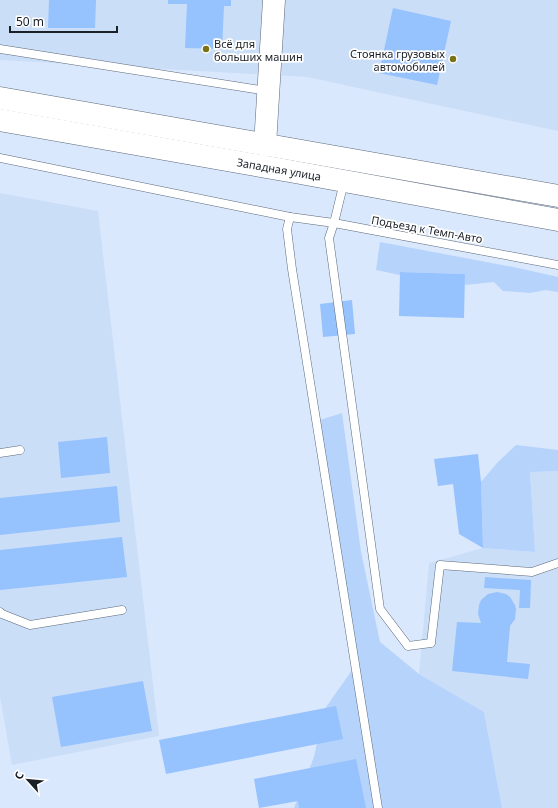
<svg xmlns="http://www.w3.org/2000/svg" width="558" height="808" font-family="'Noto Sans',sans-serif">
<rect width="100%" height="100%" fill="#dae8fd"/>
<!-- built -->
<g fill="#cadef8">
<path d="M0 0H558V131L307 77 0 60Z"/>
<path d="M0 193 98 211 159 736 12 765 0 697Z"/>
<path d="M558 471V808H502L484 712 419 674 429 563 483 548 535 552 530 472Z"/>
</g>
<!-- green -->
<g fill="#b5d3fb">
<path d="M380 242 518 268 558 277V292L546 290 530 293 503 291 494 282 465 285V274L401 272 400 275 376 270Z"/>
<path d="M342 413 361 552 380 642 419 674 484 712 502 808H294L314 757 324 710 355 666 320 420Z"/>
<path d="M516 445 558 450V471L530 472 535 552 483 548 481 482 497 463Z"/>
</g>
<!-- building -->
<g fill="#96c2fe">
<path d="M49 0H96L95 28H48Z"/>
<path d="M168 0H231V6H224L222 49 185 48 187 4H168Z"/>
<path d="M393 8 451 21 437 85 379 73Z"/>
<path d="M400 272 465 274 464 318 399 316Z"/>
<path d="M352 300 355 334 323 337 320 304Z"/>
<path d="M107 437 110 473 61 478 58 442Z"/>
<path d="M478 454 481 482 483 548 459 534 453 484 438 486 434 459Z"/>
<path d="M117 486 120 522 0 535V498Z"/>
<path d="M122 537 127 577 0 590V550Z"/>
<path d="M485 577 531 580 530 608H519L520 590 484 588Z"/>
<path d="M497 592 506 594 510 597 515 605 516 609 515 619 510 626 507 662 530 664 528 679 452 671 457 622 481 623 478 614 479 605 481 600 488 594Z"/>
<path d="M143 681 152 731 61 747 52 697Z"/>
<path d="M336 706 343 739 166 774 159 740Z"/>
<path d="M356 759 366 808H299L298 801 259 808 254 779Z"/>
</g>
<g fill="none" stroke-linecap="round" stroke-linejoin="round">
<!-- lane casing -->
<g stroke="#5c697a" stroke-width="9">
<g id="lane">
<path d="M0 49 267 91"/>
<path d="M0 158 290 217"/>
<path d="M344 182 334 223 558 265"/>
<path d="M0 453 20 450"/>
<path d="M0 612 2 614 30 625 122 610"/>
<path d="M378 808 292 269 287 229 290 217 334 223 329 238 380 609 408 646 431 643 440 565 532 572 558 563"/>
</g>
</g>
<!-- secondary casing -->
<g stroke="#5c697a" stroke-width="23">
<path id="secondary" d="M265 145 274 0"/>
</g>
<!-- primary casing -->
<g stroke="#5c697a" stroke-width="23">
<g id="primary">
<path d="M0 98 558 196"/>
<path d="M0 120 295 172 558 220"/>
</g>
</g>
<!-- lane -->
<use href="#lane" stroke="#fff" stroke-width="8"/>
<!-- secondary -->
<use href="#secondary" stroke="#fff" stroke-width="22"/>
<!-- primary -->
<use href="#primary" stroke="#fff" stroke-width="22"/>
</g>
<!-- markers -->
<g fill="#797317" stroke="#fff" stroke-width="1.5">
<circle cx="206" cy="49" r="4"/>
<circle cx="453" cy="59" r="4"/>
</g>
<g text-anchor="middle" dominant-baseline="central" stroke-width="3.5" stroke-linejoin="round" paint-order="stroke">
<!-- poi labels -->
<g font-size="11" fill="#1b2027" stroke="#fff" text-anchor="start">
<text x="214" y="43">Всё для<tspan x="214" dy="13">больших машин</tspan></text>
<text x="445" y="53" text-anchor="end">Стоянка грузовых<tspan x="445" dy="13">автомобилей</tspan></text>
</g>
<!-- street labels -->
<g font-size="11" fill="#1b2027" stroke="#fff">
<text transform="translate(279 169) rotate(10)">Западная улица</text>
<text transform="translate(427 229) rotate(10)">Подъезд к Темп-Авто</text>
</g>
</g>
<!-- north arrow -->
<g transform="translate(28 780) rotate(297)" stroke="#ffffff" stroke-width="3" paint-order="stroke">
<path d="M0-3L7 15L0 10L-7 15Z" fill="#1b2027"/>
<text y="-6" font-size="11" font-weight="bold" text-anchor="middle" fill="#1b2027">С</text>
</g>
<!-- scale -->
<path d="M10 26v6h107v-6" fill="none" stroke="#1b2027" stroke-width="2"/>
<text x="16" y="26" font-size="12" fill="#1b2027" stroke="#ffffff" stroke-width="3" paint-order="stroke">50 m</text>
</svg>
